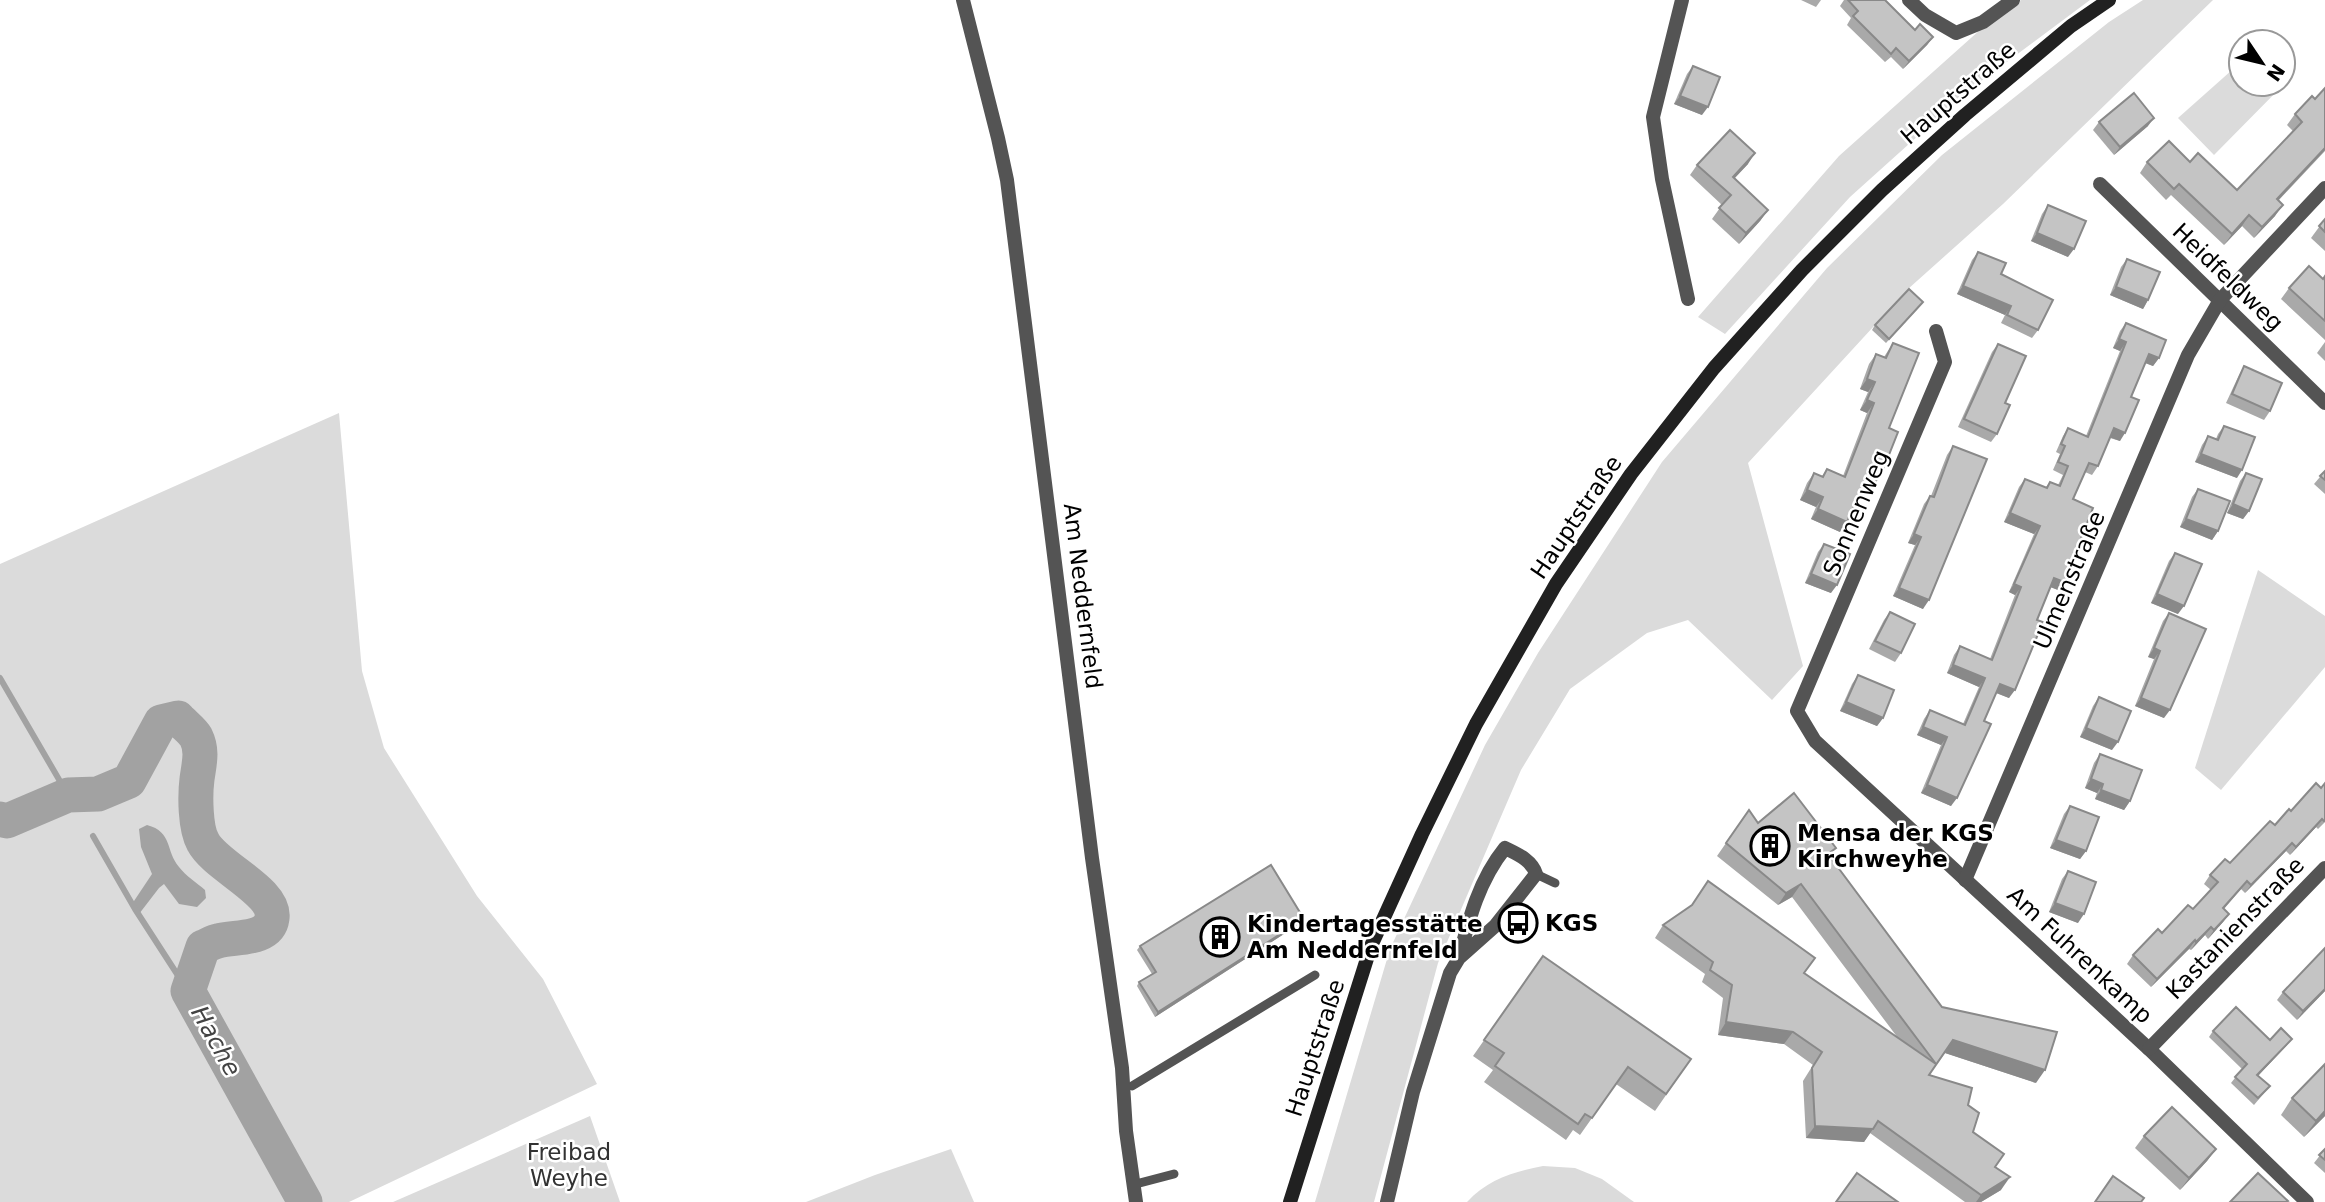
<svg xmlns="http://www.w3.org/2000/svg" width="2325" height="1202" font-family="'DejaVu Sans',sans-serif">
<rect width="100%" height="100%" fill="#fff"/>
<!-- green -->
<g fill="#dbdbdb">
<path d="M2021 0H2090L1969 90 1850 197 1725 334 1698 317 1839 156 1981 29Z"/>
<path d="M2143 0H2213L2003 204 1908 289 1748 463 1803 666 1772 700 1688 620 1647 633 1570 689 1521 770 1438 963 1374 1202H1315L1390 949 1485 745 1538 653 1662 462 1827 268 1942 155 2109 22Z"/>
<path d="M2241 62V84H2283V71L2290 78 2214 155 2178 118Z"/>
<path d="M339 413 362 671 384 748 477 896 543 979 597 1084 349 1202H0V564Z"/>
<path d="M2258 570 2325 616V667L2221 790 2195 768Z"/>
<path d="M590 1116 620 1202H393Z"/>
<path d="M951 1149 974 1202H806L875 1175Z"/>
<path d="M1543 1166 1575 1168 1602 1179 1634 1202H1467C1488 1179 1514 1172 1543 1166Z"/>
</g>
<!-- water -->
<path fill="#a2a2a2" d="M147 825C173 832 165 850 179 867 186 876 197 883 205 890L206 898 197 907 179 904 164 884 159 888 139 914 132 904 152 874 141 847 139 829Z"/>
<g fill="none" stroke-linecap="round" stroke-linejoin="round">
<!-- stream -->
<g stroke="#a2a2a2" stroke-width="6">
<path d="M0 678 68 795"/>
<path d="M93 836 135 909 188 991"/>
</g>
<!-- river -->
<path stroke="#a2a2a2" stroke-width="35" d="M0 819 7 821 68 795 98 794 129 781 161 722 178 718C183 724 192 730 196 737 203 751 199 764 197 779 195 795 195 828 203 842 216 867 276 891 272 918 269 941 235 936 218 941 213 942 208 945 203 947L188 991 305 1202"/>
<!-- service -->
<g stroke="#545454" stroke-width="9">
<path d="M1536 874 1555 883"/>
<path d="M1132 1086 1315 975"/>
<path d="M1132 1185 1174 1174"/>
</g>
<!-- minor -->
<g stroke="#545454" stroke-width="14">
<path d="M963 0 998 138 1007 180 1092 858 1122 1068 1126 1131 1136 1202"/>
<path d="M1682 0 1653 117 1662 179 1688 299"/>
<path d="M1909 0 1925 15 1956 33 1983 22 2013 0"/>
<path d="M2100 184 2325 403"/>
<path d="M1936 331 1945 362 1797 711 1815 741 2149 1049 2307 1202"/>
<path d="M1965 880 2188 355 2220 300 2325 188"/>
<path d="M2149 1049 2325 868"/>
<path d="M1387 1202 1413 1092 1450 973 1459 958 1495 926 1536 874C1532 860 1517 854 1505 848 1479 880 1469 919 1459 958"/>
</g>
<!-- secondary -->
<path stroke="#212121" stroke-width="14" d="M1290 1202 1371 946 1422 834 1476 724 1556 584 1631 474 1714 368 1802 270 1882 190 1965 115 2071 26 2109 0"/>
</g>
<!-- wall -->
<g fill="#a9a9a9">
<path d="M1801 0H1821L1816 7Z"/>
<path d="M1844 0H1885L1915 30 1933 37 1927 45 1903 69 1891 57 1885 62 1847 25 1851 18 1840 6Z"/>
<path d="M1693 66 1702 115 1674 104 1687 74Z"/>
<path d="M2325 88V151L2278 201 2275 216 2254 238 2242 226 2224 245 2171 195 2166 200 2140 173 2147 162H2190L2237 190 2293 131 2287 125 2295 114 2315 99Z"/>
<path d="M2099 122 2148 126 2114 155 2093 130Z"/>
<path d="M1748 164 1734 179 1768 210 1760 221 1739 244 1712 219 1722 205 1690 175 1697 165Z"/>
<path d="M2048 205 2068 257 2031 241 2042 214Z"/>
<path d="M2325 219V251L2311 238Z"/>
<path d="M1978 252 2001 274 2038 330 2032 338 2001 323 2005 315 1957 294 1972 260Z"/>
<path d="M2127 259 2148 300 2143 309 2110 295 2121 267Z"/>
<path d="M2325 276V340L2281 299 2289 288 2323 279Z"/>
<path d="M1920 306 1886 343 1872 330 1875 325Z"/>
<path d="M2126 323 2159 358 2153 366 2145 363 2131 397 2120 441 2110 438 2098 466 2092 475 2085 472 2073 499 2064 582 2058 590 2050 587 2037 620 2009 698 1996 693 1984 721 1951 806 1921 793 1941 745 1917 735 1924 719 1930 710 1963 724 1979 687 1947 673 1954 655 1960 646 1990 659 2015 595 2009 592 2034 534 2004 522 2019 487 2025 479 2045 488 2050 482 2058 485 2063 475 2053 470 2060 454 2056 452 2063 436 2068 428 2086 436 2120 351 2113 348 2120 331Z"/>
<path d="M2325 342V361L2317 353Z"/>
<path d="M1893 343 1889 428 1881 475 1874 485 1865 481 1840 532 1811 519 1816 507 1800 500 1807 483 1814 473 1822 476 1827 469 1843 476 1867 413 1860 410 1868 392 1860 389 1869 364 1876 354 1884 357Z"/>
<path d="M1998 344 2005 403 1997 434 1991 442 1958 427 1992 352Z"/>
<path d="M2244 366 2270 411 2264 420 2226 403 2239 375Z"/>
<path d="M2224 426 2237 478 2195 462 2202 445 2208 436 2216 439 2218 434Z"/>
<path d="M1953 446 1923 609 1893 596 1915 545 1908 543 1924 504 1930 496H1931L1947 455Z"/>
<path d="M2325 471V494L2314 484Z"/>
<path d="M2246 473 2249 511 2243 519 2227 513 2240 481Z"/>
<path d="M2198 489 2218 531 2212 540 2180 527 2192 497Z"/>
<path d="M1824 544 1831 593 1805 583 1818 552Z"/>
<path d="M2175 553 2178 614 2151 603 2169 561Z"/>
<path d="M1890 612 1901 653 1895 662 1869 649 1884 620Z"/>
<path d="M2169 613 2164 718 2135 706 2154 659 2148 657 2163 621Z"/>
<path d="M1858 675 1883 718 1877 726 1840 711 1852 684Z"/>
<path d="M2099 697 2112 750 2080 737 2093 706Z"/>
<path d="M2100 754 2130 801 2124 810 2095 799 2097 793 2085 788 2094 763Z"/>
<path d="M2316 783 2325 822 2318 829 2316 827 2290 855 2286 851 2245 893 2241 889 2224 909 2229 914 2223 922 2208 939 2205 935 2191 950 2189 949 2151 987 2127 964 2133 955 2193 909 2211 890 2204 884 2210 875 2230 863 2291 811Z"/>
<path d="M2070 806 2086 851 2080 859 2050 848 2064 814Z"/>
<path d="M1749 810 1758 823 1830 857 1942 1007 2036 1083 1945 1053 1929 1075 1968 1105 1973 1132 1995 1167 2001 1190 1981 1202H1965L1870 1133 1864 1142 1806 1138 1803 1081 1813 1065 1784 1044 1718 1035 1723 998 1702 982 1705 974 1655 938 1663 925 1804 973 1898 1038 1792 897 1778 905 1717 856Z"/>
<path d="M2068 871 2078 923 2049 912 2062 879Z"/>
<path d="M1301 923 1155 1017 1137 986 1139 982 1152 974 1137 950 1140 946Z"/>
<path d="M1543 956 1691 1059 1655 1111 1616 1084 1580 1135 1573 1130 1566 1140 1484 1082 1493 1070 1473 1056Z"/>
<path d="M2325 991 2297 1020 2277 1000 2283 992Z"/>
<path d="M2213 1031 2270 1040 2287 1045 2258 1076 2270 1086 2254 1105 2231 1083 2242 1069 2209 1037Z"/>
<path d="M2292 1098 2325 1116 2304 1137 2281 1115Z"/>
<path d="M2144 1136 2216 1149 2207 1161 2180 1190 2135 1148Z"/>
<path d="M2325 1149V1173L2314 1163Z"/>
</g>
<!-- shaded-wall -->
<g fill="#898989">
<path d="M1933 37 1927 45 1903 69 1909 61Z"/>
<path d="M1680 96 1708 107 1702 115 1674 104Z"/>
<path d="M2154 118 2148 126 2114 155 2120 147Z"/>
<path d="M2325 148V150L2269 210 2277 199Z"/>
<path d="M1755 153 1748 164 1725 188 1733 177Z"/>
<path d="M2283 205 2275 216 2254 238 2262 227Z"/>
<path d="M1768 210 1760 221 1739 244 1746 233Z"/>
<path d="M2249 215 2242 226 2224 245 2232 234Z"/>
<path d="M2037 233 2074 249 2068 257 2031 241Z"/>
<path d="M1963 286 2011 306 2005 315 1957 294Z"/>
<path d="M2116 287 2148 300 2143 309 2110 295Z"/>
<path d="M2119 339 2126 342 2120 351 2113 348Z"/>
<path d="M2149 354 2159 358 2153 366 2143 362Z"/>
<path d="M1867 379 1875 382 1868 392 1860 389Z"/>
<path d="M1867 400 1874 403 1867 413 1860 410Z"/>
<path d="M2114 428 2125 433 2120 441 2109 437Z"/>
<path d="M2201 454 2242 470 2237 478 2195 462Z"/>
<path d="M1870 470 1881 475 1874 485 1862 481Z"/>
<path d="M1807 490 1823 497 1816 507 1800 500Z"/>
<path d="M2233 504 2249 511 2243 519 2227 513Z"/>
<path d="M1818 509 1847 522 1840 532 1811 519Z"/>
<path d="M2010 513 2040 526 2034 534 2004 522Z"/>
<path d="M2186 519 2218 531 2212 540 2180 527Z"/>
<path d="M1914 534 1921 537 1915 545 1908 543Z"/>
<path d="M1811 574 1837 585 1831 593 1805 583Z"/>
<path d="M2054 578 2064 582 2058 590 2048 586Z"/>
<path d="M2014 584 2021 587 2015 595 2009 592Z"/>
<path d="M1899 588 1929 600 1923 609 1893 596Z"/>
<path d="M2157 594 2184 606 2178 614 2151 603Z"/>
<path d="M2154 648 2160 651 2154 659 2148 657Z"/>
<path d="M1953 665 1985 678 1979 687 1947 673Z"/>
<path d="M2000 684 2015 690 2009 698 1994 692Z"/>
<path d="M2141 698 2170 710 2164 718 2135 706Z"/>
<path d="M1846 702 1883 718 1877 726 1840 711Z"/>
<path d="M1923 727 1947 737 1941 745 1917 735Z"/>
<path d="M2086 728 2118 742 2112 750 2080 737Z"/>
<path d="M2091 779 2103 784 2097 793 2085 788Z"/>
<path d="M1927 785 1957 798 1951 806 1921 793Z"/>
<path d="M2101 790 2130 801 2124 810 2095 799Z"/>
<path d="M2322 819 2316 827 2290 855 2296 847Z"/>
<path d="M2056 840 2086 851 2080 859 2050 848Z"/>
<path d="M2292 843 2286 851 2245 893 2251 885Z"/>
<path d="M1801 884 1792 897 1778 905 1786 893Z"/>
<path d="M2055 903 2084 914 2078 923 2049 912Z"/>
<path d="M2229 914 2223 922 2208 939 2214 930Z"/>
<path d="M1304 919 1301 923 1155 1017 1158 1012Z"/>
<path d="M2211 927 2205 935 2191 950 2196 942Z"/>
<path d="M2195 940 2189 949 2151 987 2157 979Z"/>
<path d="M2325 989V991L2297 1020 2303 1011Z"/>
<path d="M1726 1022 1793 1032 1784 1044 1718 1035Z"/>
<path d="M2292 1039 2287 1045 2253 1081 2257 1075Z"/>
<path d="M1953 1040 2045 1070 2036 1083 1945 1053Z"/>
<path d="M2325 1111V1116L2304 1137 2316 1121Z"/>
<path d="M1815 1126 1873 1129 1864 1142 1806 1138Z"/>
<path d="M2216 1149 2207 1161 2180 1190 2189 1178Z"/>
<path d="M2010 1177 2001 1190 1981 1202H1976L1981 1195Z"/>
</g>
<!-- building -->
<g fill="#c4c4c4" stroke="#898989" stroke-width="2">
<path d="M1848 0H1885L1915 30 1920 24 1933 37 1909 61 1896 48 1891 54 1853 16 1858 11Z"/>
<path d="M1693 66 1720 77 1708 107 1680 96Z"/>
<path d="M2325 88V148L2277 199 2283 205 2262 227 2249 215 2232 234 2179 184 2174 189 2147 162 2169 141 2190 162 2198 153 2237 190 2302 122 2295 114 2312 96 2315 99Z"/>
<path d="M2134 93 2154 118 2120 147 2099 122Z"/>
<path d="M1730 130 1755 153 1733 177 1768 210 1746 233 1719 208 1731 195 1697 165Z"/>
<path d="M2048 205 2086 221 2074 249 2037 233Z"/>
<path d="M2325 219V232L2319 226Z"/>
<path d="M1978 252 2006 263 2001 274 2053 300 2038 330 2007 315 2011 306 1963 286Z"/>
<path d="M2127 259 2160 272 2148 300 2116 287Z"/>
<path d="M2309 266 2323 279 2325 276V321L2289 288Z"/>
<path d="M1909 289 1923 302 1889 339 1875 325Z"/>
<path d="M2126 323 2166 340 2159 358 2149 354 2131 397 2139 400 2125 433 2114 428 2098 466 2089 463 2073 499 2093 508 2064 582 2054 578 2037 620 2043 622 2015 690 2000 684 1984 721 1991 724 1957 798 1927 785 1947 737 1923 727 1930 710 1965 725 1985 678 1953 665 1960 646 1992 660 2021 587 2014 584 2040 526 2010 513 2025 479 2047 488 2050 482 2060 486 2068 466 2058 462 2065 446 2061 444 2068 428 2088 437 2126 342 2119 339Z"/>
<path d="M1893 343 1919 353 1889 428 1898 432 1881 475 1870 470 1847 522 1818 509 1823 497 1807 490 1814 473 1823 477 1827 469 1845 477 1874 403 1867 400 1875 382 1867 379 1876 354 1886 358Z"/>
<path d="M1998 344 2026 356 2005 403 2010 405 1997 434 1964 419Z"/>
<path d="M2244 366 2282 383 2270 411 2232 394Z"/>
<path d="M2224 426 2255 437 2242 470 2201 454 2208 436 2218 440Z"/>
<path d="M1953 446 1987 459 1929 600 1899 588 1921 537 1914 534 1930 496 1934 497Z"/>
<path d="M2325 471V480L2320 476Z"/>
<path d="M2246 473 2262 479 2249 511 2233 504Z"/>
<path d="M2198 489 2230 501 2218 531 2186 519Z"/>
<path d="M1824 544 1850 554 1837 585 1811 574Z"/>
<path d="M2175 553 2202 564 2184 606 2157 594Z"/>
<path d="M1890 612 1915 624 1901 653 1875 641Z"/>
<path d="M2169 613 2206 629 2170 710 2141 698 2160 651 2154 648Z"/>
<path d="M1858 675 1894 690 1883 718 1846 702Z"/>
<path d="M2099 697 2131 711 2118 742 2086 728Z"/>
<path d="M2100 754 2142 770 2130 801 2101 790 2103 784 2091 779Z"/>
<path d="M2316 783 2321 788 2325 783V820L2324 821 2322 819 2296 847 2292 843 2251 885 2247 881 2223 908 2229 914 2214 930 2211 927 2196 942 2195 940 2157 979 2133 955 2158 929 2162 933 2188 905 2193 909 2218 882 2210 875 2225 859 2230 863 2270 821 2275 825 2289 809 2291 811Z"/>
<path d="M1794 793 1836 848 1828 854 1942 1007 2057 1032 2045 1070 1953 1040 1929 1075 1972 1088 1968 1105 1979 1113 1973 1132 2004 1154 1995 1167 2010 1177 1981 1195 1878 1121 1873 1129 1815 1126 1812 1068 1822 1052 1793 1032 1726 1022 1732 985 1710 970 1713 962 1663 925 1692 905 1708 881 1815 958 1804 973 1936 1064 1801 884 1786 893 1726 843 1749 810 1758 823Z"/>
<path d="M2070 806 2099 817 2086 851 2056 840Z"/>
<path d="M1271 865 1304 919 1158 1012 1139 982 1156 972 1140 946Z"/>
<path d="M2068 871 2096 882 2084 914 2055 903Z"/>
<path d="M2325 948V989L2303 1011 2283 992Z"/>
<path d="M1543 956 1691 1059 1666 1094 1628 1067 1592 1118 1585 1114 1578 1124 1495 1066 1504 1053 1484 1040Z"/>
<path d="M2236 1007 2270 1040 2281 1028 2292 1039 2257 1075 2270 1086 2258 1098 2235 1077 2247 1064 2213 1031Z"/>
<path d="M2325 1064V1111L2316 1121 2292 1098Z"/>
<path d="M2172 1107 2216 1149 2189 1178 2144 1136Z"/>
<path d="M2325 1149V1160L2319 1155Z"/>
<path d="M1857 1173 1898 1202H1836Z"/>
<path d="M2258 1173 2288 1201 2286 1202H2230Z"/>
<path d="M2113 1176 2144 1198 2141 1202H2095Z"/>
</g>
<!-- icons -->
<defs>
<g id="building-ring" transform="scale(2.0125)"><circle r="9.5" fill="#fff" stroke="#000" stroke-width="1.5"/><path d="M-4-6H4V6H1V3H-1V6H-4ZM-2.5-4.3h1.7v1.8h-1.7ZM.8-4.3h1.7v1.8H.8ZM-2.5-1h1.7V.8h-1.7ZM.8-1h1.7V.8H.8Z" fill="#000"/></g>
<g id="bus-ring" transform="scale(2.0125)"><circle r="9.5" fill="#fff" stroke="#000" stroke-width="1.5"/><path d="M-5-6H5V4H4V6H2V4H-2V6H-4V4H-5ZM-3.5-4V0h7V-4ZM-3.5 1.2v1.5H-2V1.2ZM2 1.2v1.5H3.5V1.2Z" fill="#000"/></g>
</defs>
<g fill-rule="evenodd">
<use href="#building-ring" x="1770" y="846"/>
<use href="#bus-ring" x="1518" y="923"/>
<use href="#building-ring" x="1220" y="937"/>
</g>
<g text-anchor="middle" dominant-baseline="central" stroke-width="5" stroke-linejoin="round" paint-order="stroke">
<!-- street labels -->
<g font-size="23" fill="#000" stroke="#fff">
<text transform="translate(1958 93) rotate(-41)">Hauptstraße</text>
<text transform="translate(2228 277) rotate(44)">Heidfeldweg</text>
<text transform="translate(1856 513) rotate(-67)">Sonnenweg</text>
<text transform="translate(1576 517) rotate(-56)">Hauptstraße</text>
<text transform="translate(2069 580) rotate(-67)">Ulmenstraße</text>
<text transform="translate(1083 596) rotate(83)">Am Neddernfeld</text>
<text transform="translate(2235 928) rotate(-46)">Kastanienstraße</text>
<text transform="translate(2080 955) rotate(43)">Am Fuhrenkamp</text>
<text transform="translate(1315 1048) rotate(-72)">Hauptstraße</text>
</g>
<!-- poi labels -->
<g font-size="23" font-weight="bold" fill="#000" stroke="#fff" text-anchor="start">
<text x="1797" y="833">Mensa der KGS<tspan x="1797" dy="26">Kirchweyhe</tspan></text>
<text x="1545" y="923">KGS</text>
<text x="1247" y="924">Kindertagesstätte<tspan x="1247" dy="26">Am Neddernfeld</tspan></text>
</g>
<!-- park labels -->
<g font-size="23" fill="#323232" stroke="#fff">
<text x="569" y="1152">Freibad<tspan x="569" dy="26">Weyhe</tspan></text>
</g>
<!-- water labels -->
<g font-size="24" font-style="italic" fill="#434343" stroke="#fff">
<text transform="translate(216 1041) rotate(61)">Hache</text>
</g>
</g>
<!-- north arrow -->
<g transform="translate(2262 63) rotate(125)"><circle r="33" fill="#ffffff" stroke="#999999" stroke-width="2"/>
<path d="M0-5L12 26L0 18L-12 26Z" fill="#000000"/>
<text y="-10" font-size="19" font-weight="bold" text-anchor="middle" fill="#000000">N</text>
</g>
</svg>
